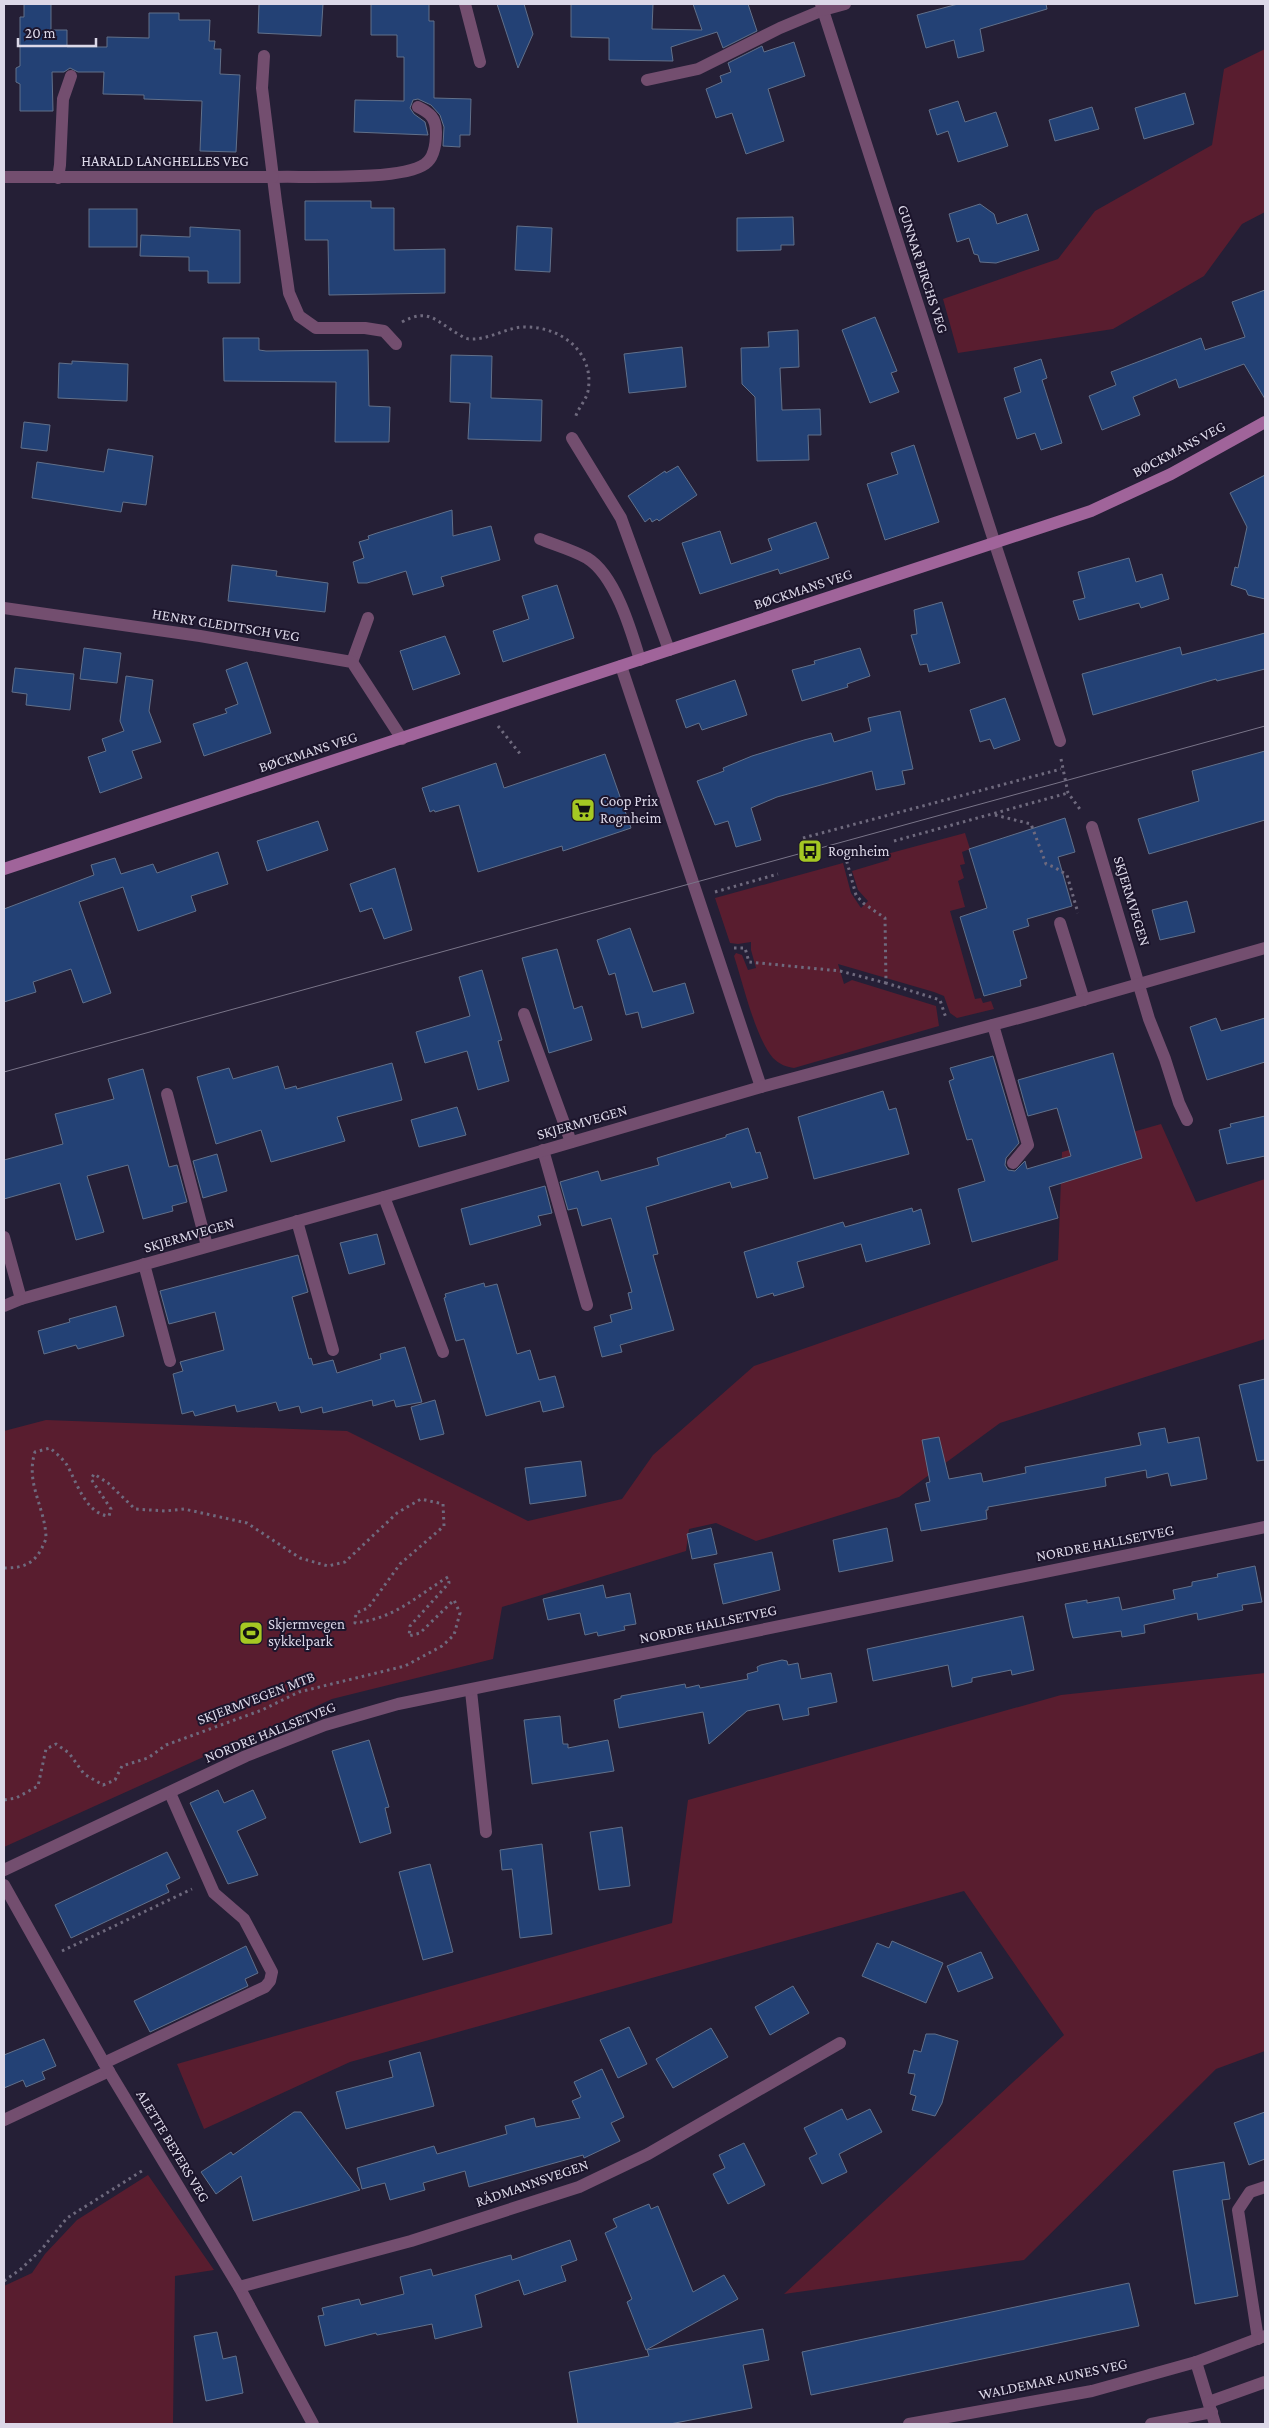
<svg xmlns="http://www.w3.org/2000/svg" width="1269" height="2428" font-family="'Crimson Pro',serif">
<rect width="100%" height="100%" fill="#251f36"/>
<!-- green -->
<g fill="#591d2f">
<path d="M1265 49V212L1242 224 1204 276 1113 329 958 353 943 299 1058 259 1095 211 1212 145 1224 69Z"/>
<path d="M965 833 970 849 962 852 965 864 960 865 964 878 958 881 965 907 950 911 975 999 981 998 983 1003 991 1001 994 1009 957 1018 950 1013 944 996 934 992 838 964 844 984 852 980 936 1006 939 1026 794 1068C786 1067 779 1064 773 1058 755 1037 743 983 734 956L736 953 742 955 748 970 756 968 751 950V942L738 944 730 943 715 898 843 863 851 893 861 908 868 901 858 890 852 871 889 860 887 854Z"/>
<path d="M1161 1124 1196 1202 1265 1179V1339L1000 1423 899 1497 756 1541 716 1523 689 1529 686 1551 502 1607 493 1659 332 1699 4 1847V1431L46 1420 347 1431 528 1521 622 1499 653 1455 754 1366 1058 1260 1062 1152Z"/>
<path d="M1265 1673V2051L1216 2069 1024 2260 784 2294 1064 2035 964 1891 350 2062 204 2129 177 2064 672 1923 688 1800 1061 1695Z"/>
<path d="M148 2175 214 2270 175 2276 173 2424H4V2286L32 2273 45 2254 77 2220Z"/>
</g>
<!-- building -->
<g fill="#234175" stroke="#61708a">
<path d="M24 4H51V30H67V47H107V37L149 38V13H179V20H210L209 41H215L214 49H221L220 74 240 75 236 152 200 151 202 101 144 99V95L103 94 104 72H78L70 68 64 72H52L53 111H20V84L16 82V68L20 66V17H24Z"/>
<path d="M259 4H323L321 36 258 33Z"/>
<path d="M371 4H429V21H434V98L471 99 470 135H460V147L443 146 444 127 440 115 431 105 418 99 413 100 410 108 414 114 425 122 428 135 354 132 355 100 404 101V57H397V35H371Z"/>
<path d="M497 4H524L533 34 518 68Z"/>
<path d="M571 4H653L652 29 702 30 693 4H748L757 31 723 48 717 32 671 47 673 61 609 60V38L571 37Z"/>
<path d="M958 4H1046L1047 9 980 29 984 51 958 58 954 40 926 48 917 15Z"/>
<path d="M794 42 805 76 768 89 784 141 746 154 732 113 716 118 706 89 722 82 720 76 731 72 728 63 762 46 764 52Z"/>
<path d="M1185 93 1194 124 1144 139 1135 108Z"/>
<path d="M958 101 965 122 996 112 1008 146 958 162 948 131 937 135 929 110Z"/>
<path d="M1092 107 1099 129 1055 141 1049 120Z"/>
<path d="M305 201H371V208H394V250L445 249V293L329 295 328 240H305Z"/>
<path d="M980 204 994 214 997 224 1027 214 1039 250 996 263 980 262 978 255 974 254 969 238 957 242 949 214Z"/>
<rect x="89" y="209" width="48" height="38"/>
<path d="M793 217 794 245H781V250L737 251V218Z"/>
<path d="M517 226 552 228 550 272 515 270Z"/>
<path d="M190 227 240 230V283H208V271H189V257L140 256 141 235 190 237Z"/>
<path d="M1265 290V399L1244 364 1179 388 1176 379 1133 397 1140 415 1102 430 1089 396 1116 385 1111 372 1201 338 1205 350 1245 337 1232 302Z"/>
<path d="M875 317 897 371 891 373 899 392 870 403 842 330Z"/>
<path d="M798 330 799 367 780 368 782 410 820 409 821 435H808L809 460 757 461 755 397 742 384 741 348 769 347 768 332Z"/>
<path d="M223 338H259V350L266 351 368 350 369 406 390 407 389 442H335L336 382 224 381Z"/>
<path d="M682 347 686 387 629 393 624 354Z"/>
<path d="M451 355 492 356 491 398 542 400 541 441 468 439 470 403 450 402Z"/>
<path d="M1041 359 1047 378 1042 380 1062 443 1041 450 1035 433 1017 439 1004 398 1021 392 1014 368Z"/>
<path d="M72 361 128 364 127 401 58 398 59 363 72 364Z"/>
<path d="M24 422 50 425 47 451 21 448Z"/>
<path d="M914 445 939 522 885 540 867 484 898 474 891 453Z"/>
<path d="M108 449 153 456 146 505 123 502 121 512 32 498 37 462 104 472Z"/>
<path d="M678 466 697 495 659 521 657 519 652 522 650 518 645 522 628 496 665 471 666 473Z"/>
<path d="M1265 475V599L1248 595 1246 590 1231 585 1235 567 1238 568 1247 527 1230 493Z"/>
<path d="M452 510 453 536 491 526 500 560 441 577 444 586 413 595 406 571 367 583H358L353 562 364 558 359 542 369 539 368 536 377 533Z"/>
<path d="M816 522 829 558 780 574 778 569 700 594 682 543 720 531 731 564 772 550 768 539Z"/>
<path d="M1129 558 1136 582 1162 574 1169 599 1141 608 1139 603 1079 620 1073 601 1085 598 1078 572Z"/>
<path d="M232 565 277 571 276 576 328 583 325 612 228 601Z"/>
<path d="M557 585 574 638 503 662 493 631 529 619 522 596Z"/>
<path d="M942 602 960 663 929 672 927 664 920 665 911 635 917 634 914 610Z"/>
<path d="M1265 633V669L1217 681 1216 679 1093 715 1082 674 1180 647 1182 655Z"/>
<path d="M445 636 460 674 413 690 400 651Z"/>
<path d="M84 648 121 653 117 683 80 679Z"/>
<path d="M860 648 870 676 847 684 848 687 802 701 792 670 815 664 814 661Z"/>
<path d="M247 662 271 733 204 756 193 724 227 713 225 709 238 704 226 670Z"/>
<path d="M15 668 74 674 70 710 26 705 27 694 12 692Z"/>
<path d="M126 676 153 680 149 711 161 742 132 751 142 778 100 793 88 757 106 751 102 739 124 731 120 721Z"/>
<path d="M735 680 747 715 702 730 699 723 686 728 676 700Z"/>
<path d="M1005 698 1020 740 994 749 990 739 980 742 970 710Z"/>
<path d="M900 711 913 769 902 771 905 784 876 790 872 771 777 797 751 808 761 840 736 847 728 821 715 825 697 781 724 771 723 768 752 756 804 740 831 733 834 742 871 731 868 718Z"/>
<path d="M1265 751V820L1149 854 1138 819 1199 801 1192 771Z"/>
<path d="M605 754 631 828 563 851 562 846 478 872 459 805 435 812 434 810 430 812 422 788 496 763 504 788Z"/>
<path d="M1065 818 1075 852 1058 857 1072 906 1027 919 1029 926 1013 931 1027 978 1020 980 1021 986 984 996 960 917 987 908 969 849Z"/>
<path d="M318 821 328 850 267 871 257 841Z"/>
<path d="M218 852 228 884 191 896 196 911 138 931 123 887 79 902 111 993 83 1003 71 969 33 982 36 992 4 1002V909L94 875 91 865 115 858 121 874 153 864 157 873Z"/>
<path d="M395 868 412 930 384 939 372 908 360 912 350 884Z"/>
<path d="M1187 901 1195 932 1160 940 1152 910Z"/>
<path d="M630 928 653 992 685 983 694 1013 642 1028 638 1012 626 1015 615 973 609 975 597 940Z"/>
<path d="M557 949 574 1009 582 1006 592 1040 549 1053 522 958Z"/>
<path d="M482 970 502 1040 498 1041 509 1081 478 1090 467 1051 425 1063 416 1032 470 1016 459 977Z"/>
<path d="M1216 1018 1221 1031 1265 1018V1062L1207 1080 1190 1027Z"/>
<path d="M1113 1053 1142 1158 1049 1187 1058 1218 972 1242 958 1189 985 1181 972 1139 967 1140 949 1081 954 1079 950 1068 993 1056 1019 1143 1006 1158 1005 1165 1008 1170 1015 1171 1025 1161 1027 1169 1071 1156 1057 1108 1028 1116 1018 1080Z"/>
<path d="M392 1063 402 1100 337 1117 345 1141 271 1162 261 1130 216 1144 197 1077 229 1068 233 1079 278 1066 285 1089 296 1086 297 1089Z"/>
<path d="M143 1069 169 1167 177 1165 187 1202 172 1206 173 1211 143 1219 128 1165 87 1176 104 1232 76 1240 60 1183 4 1199V1160L63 1144 55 1114 114 1099 108 1079Z"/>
<path d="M883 1091 889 1110 896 1108 909 1154 814 1179 798 1117Z"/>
<path d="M457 1107 466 1135 419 1147 411 1120Z"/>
<path d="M1265 1116V1156L1227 1164 1219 1130 1231 1127 1230 1124Z"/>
<path d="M748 1128 756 1153 760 1152 768 1178 732 1188 730 1182 646 1207 658 1254 653 1255 674 1330 620 1345 622 1352 602 1357 594 1327 612 1322 610 1315 632 1309 628 1293 632 1292 611 1218 582 1226 577 1208 568 1210 560 1182 598 1171 601 1181 659 1165 657 1158 726 1137V1135Z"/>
<path d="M217 1154 227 1191 203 1198 193 1161Z"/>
<path d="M545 1186 552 1213 538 1216 541 1225 470 1245 461 1209Z"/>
<path d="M912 1208 913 1212 921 1209 930 1244 866 1262 861 1244 797 1262 804 1287 774 1296 773 1293 757 1298 744 1252 843 1222 845 1227Z"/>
<path d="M377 1234 385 1264 349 1274 340 1243Z"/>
<path d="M298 1255 308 1292 292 1297 309 1359 311 1358 313 1365 333 1360 337 1373 381 1359 380 1354 405 1347 422 1402 396 1407 394 1400 373 1406 372 1400 323 1413 322 1407 301 1413 299 1406 279 1411 276 1402 237 1412 235 1405 195 1416 193 1411 182 1414 173 1374 183 1371 180 1362 224 1350 215 1312 169 1324 160 1291Z"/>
<path d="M484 1283 485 1287 497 1284 517 1354 530 1350 539 1380 555 1376 564 1407 543 1412 540 1401 486 1416 464 1339 456 1341 444 1298 446 1297 445 1294Z"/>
<path d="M116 1306 124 1336 78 1349 76 1345 44 1354 38 1331 70 1322 69 1319Z"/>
<path d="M1265 1379V1460L1257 1461 1239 1385Z"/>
<path d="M435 1400 444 1434 420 1440 411 1407Z"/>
<path d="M1165 1428 1168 1443 1199 1437 1207 1479 1171 1486 1168 1473 1147 1478 1146 1470 1105 1478 1106 1486 988 1507V1510H986L987 1519 921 1531 915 1504 930 1501 926 1483 930 1482 922 1440 939 1437 949 1479 981 1473 983 1482 1026 1473 1025 1467 1141 1445 1138 1433Z"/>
<path d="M581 1461 586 1496 530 1504 525 1468Z"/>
<path d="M711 1528 717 1554 692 1559 687 1534Z"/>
<path d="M887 1528 893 1561 839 1572 833 1540Z"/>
<path d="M772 1552 780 1590 723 1604 714 1564Z"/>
<path d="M1255 1566 1262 1602 1242 1605 1243 1610 1198 1620 1197 1613 1144 1625 1145 1633 1122 1637 1121 1631 1073 1638 1071 1632 1065 1604 1087 1600V1603L1119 1597 1122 1610 1175 1599 1173 1590 1192 1586V1582L1218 1577 1217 1574Z"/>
<path d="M603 1585 606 1598 630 1593 636 1624 624 1626 625 1630 598 1636 597 1632 585 1635 580 1613 548 1620 543 1599Z"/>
<path d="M1023 1616 1034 1670 1012 1675 1011 1670 972 1678V1682L952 1687 948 1665 873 1681 867 1649Z"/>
<path d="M782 1660 787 1661 788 1665 798 1663 801 1679 831 1673 837 1702 808 1708 809 1715 783 1720 779 1704 747 1711 709 1744 703 1712 619 1728 614 1700 621 1698V1696L685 1684 686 1688 699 1685 700 1688 748 1679 747 1674 758 1671 757 1667 761 1665Z"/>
<path d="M560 1716 563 1744H568V1748L608 1740 614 1771 532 1784 524 1720Z"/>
<path d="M369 1740 389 1807 385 1808 391 1833 360 1843 332 1751Z"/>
<path d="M218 1790 224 1803 253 1790 266 1818 237 1831 258 1875 228 1884 190 1803Z"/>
<path d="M622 1827 630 1886 599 1890 590 1832Z"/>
<path d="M542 1844 552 1934 520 1938 512 1869 502 1870 500 1850Z"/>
<path d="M167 1852 180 1878 166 1885 169 1892 71 1938 55 1905Z"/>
<path d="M430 1864 453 1952 423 1960 399 1872Z"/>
<path d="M892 1941 943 1963 926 2003 862 1976 877 1943 889 1948Z"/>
<path d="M246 1946 258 1973 245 1979 248 1986 150 2032 134 2001Z"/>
<path d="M981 1952 993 1978 958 1992 947 1966Z"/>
<path d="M793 1986 809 2013 770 2035 755 2007Z"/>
<path d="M629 2027 647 2064 618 2078 600 2040Z"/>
<path d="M711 2028 728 2057 673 2088 656 2059Z"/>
<path d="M926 2034H935L958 2041 942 2103 935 2116 912 2110 916 2096 910 2094 915 2074 908 2073 914 2050 921 2052Z"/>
<path d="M44 2039 56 2066 42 2072 45 2079 26 2087 23 2080 4 2088V2055Z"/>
<path d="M420 2052 434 2106 346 2129 336 2092 393 2077 389 2061Z"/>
<path d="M602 2069 624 2117 611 2123 620 2141 584 2158 583 2155 469 2187 465 2171 423 2183 425 2190 390 2200 385 2183 362 2189 357 2168 434 2146 437 2154 507 2134 505 2126 534 2118 536 2127 580 2118 572 2101 581 2097 574 2082Z"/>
<path d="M842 2109 847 2120 870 2109 882 2132 839 2154 847 2172 822 2184 809 2158 817 2154 804 2128Z"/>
<path d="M294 2112H301L360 2190 253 2221 241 2176 216 2194 201 2172 231 2152 233 2155Z"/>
<path d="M1265 2112V2159L1249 2165 1234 2123Z"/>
<path d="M744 2143 765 2185 728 2204 713 2174 725 2168 719 2155Z"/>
<path d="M1224 2162 1230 2199 1222 2200 1238 2296 1195 2304 1173 2171Z"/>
<path d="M649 2204 651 2209 658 2206 693 2292 724 2275 738 2299 646 2350 627 2302 632 2299 605 2233 617 2227 613 2219Z"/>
<path d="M570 2240 577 2260 561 2266 566 2281 524 2295 519 2280 475 2295 482 2327 435 2339 432 2324 377 2335 376 2333 325 2346 318 2316 324 2315 322 2308 359 2299 361 2305 404 2294 400 2277 431 2269 433 2276 511 2255 512 2260Z"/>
<path d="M1129 2283 1139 2326 811 2395 802 2352Z"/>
<path d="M763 2329 769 2360 743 2365 752 2408 670 2424H578L569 2372 649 2356 647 2350Z"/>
<path d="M217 2332 223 2359 236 2356 243 2393 206 2401 194 2336Z"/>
</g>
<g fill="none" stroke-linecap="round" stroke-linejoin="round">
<!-- path -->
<g stroke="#6f6a7e" stroke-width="3" stroke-dasharray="2.5 4" stroke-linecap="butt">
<path d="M402 322C430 307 436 322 460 335 463 337 466 339 470 339 490 340 509 326 526 327 562 327 595 353 588 391 586 401 577 409 575 419"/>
<path d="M498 726 521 755"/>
<path d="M1061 759 1068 793 1082 812"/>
<path d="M995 815 1031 824 1046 864 1054 867 1067 875 1078 913"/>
<path d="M803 838 1061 769"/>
<path d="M894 841 1068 793"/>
<path d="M845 855 856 895 863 903 885 918 886 983 940 1000 946 1018"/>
<path d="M715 892 778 874"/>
<path d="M734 948H745L749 962 840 971 886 983"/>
<path d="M4 1568C22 1568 33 1565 42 1548 43 1544 46 1541 46 1537 45 1507 25 1483 35 1452L50 1448C56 1453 63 1459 67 1465 77 1483 86 1514 109 1516L111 1509 91 1479 94 1474 108 1483 135 1509 165 1511 184 1509 247 1523 300 1558 328 1566 345 1562 397 1513 421 1499 443 1504 444 1526 400 1564 368 1608 356 1613 355 1623C396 1618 415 1597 448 1577L449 1583 410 1626 409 1636 420 1633 454 1600 460 1613 454 1635 442 1646 405 1666 299 1692 262 1710 166 1745 148 1758 122 1766 115 1780 103 1785 84 1774 69 1753 56 1744 46 1749 38 1786 16 1798 4 1800"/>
<path d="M62 1951 192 1889"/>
<path d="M4 2281 21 2269 41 2250 67 2218 145 2169"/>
</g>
<!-- service -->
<g stroke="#734e6f" stroke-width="12">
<path d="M465 4 480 62"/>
<path d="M264 56 262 88 276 202 289 293 299 316 316 328H365L384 331 396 344"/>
<path d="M647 80 698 69 780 28 823 10"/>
<path d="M273 177C304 176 402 181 425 164 434 158 436 143 436 132 436 118 430 113 418 107"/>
<path d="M58 178 60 165 63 99 71 76"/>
<path d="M572 438 621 518 669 650"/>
<path d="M540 539C555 545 573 550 587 558 615 575 631 630 640 660"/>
<path d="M995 544 1060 741"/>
<path d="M352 662 368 618"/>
<path d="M1092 827 1149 1019 1165 1059 1179 1103 1187 1120"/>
<path d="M1060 923 1084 1000"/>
<path d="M524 1014 571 1142"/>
<path d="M993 1025 1028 1145 1013 1163"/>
<path d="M167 1094 207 1246"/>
<path d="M543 1150 587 1305"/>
<path d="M384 1197 443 1352"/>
<path d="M297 1221 333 1350"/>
<path d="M4 1237 21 1299"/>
<path d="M144 1264 170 1361"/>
<path d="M471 1691 486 1832"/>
<path d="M104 2063 265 1987 270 1981 272 1972 244 1919 214 1893 170 1793"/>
<path d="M4 2120 109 2071"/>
<path d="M1196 2362 1215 2424"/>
</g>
<!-- minor -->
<g stroke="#734e6f" stroke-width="12">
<path d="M821 4 995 544"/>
<path d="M823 10 845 4"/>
<path d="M4 177H273"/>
<path d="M4 608 200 636 352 662 402 739"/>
<path d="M621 666 761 1087"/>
<path d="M4 1306 21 1299 384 1197 761 1087 1041 1012 1265 948"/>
<path d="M4 1870 246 1756 325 1725 398 1704 1265 1527"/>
<path d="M4 1885 104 2063 239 2287 313 2424"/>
<path d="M239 2287 411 2241 579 2187 648 2154 840 2043"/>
<path d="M1258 2339 1238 2210 1250 2192 1265 2187"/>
<path d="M1209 2402 1265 2382"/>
<path d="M909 2424 1092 2391 1196 2362 1265 2336"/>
<path d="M1151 2424 1212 2412"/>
</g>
<!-- secondary -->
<path stroke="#a0649a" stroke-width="12" d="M4 869 1091 511 1171 474 1265 422"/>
<!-- tram -->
<path stroke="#797488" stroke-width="1" d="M4 1072 1265 726"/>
</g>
<!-- icons -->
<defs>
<g id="supermarket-square" transform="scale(1.25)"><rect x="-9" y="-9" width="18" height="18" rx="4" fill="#a5c823" stroke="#1c152c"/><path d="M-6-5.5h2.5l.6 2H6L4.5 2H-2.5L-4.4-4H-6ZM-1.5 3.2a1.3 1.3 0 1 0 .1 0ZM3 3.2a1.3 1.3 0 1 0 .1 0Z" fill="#111"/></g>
<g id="bus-square" transform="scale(1.25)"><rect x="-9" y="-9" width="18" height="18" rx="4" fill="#a5c823" stroke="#1c152c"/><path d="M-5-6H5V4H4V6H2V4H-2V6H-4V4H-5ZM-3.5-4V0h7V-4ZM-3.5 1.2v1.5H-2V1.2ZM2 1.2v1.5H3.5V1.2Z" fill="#111"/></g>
<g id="stadium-square" transform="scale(1.25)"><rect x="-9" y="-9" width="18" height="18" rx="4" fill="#a5c823" stroke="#1c152c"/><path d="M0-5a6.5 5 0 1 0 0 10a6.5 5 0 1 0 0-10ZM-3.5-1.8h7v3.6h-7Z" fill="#111"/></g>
</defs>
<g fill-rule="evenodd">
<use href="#supermarket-square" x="583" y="810"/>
<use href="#bus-square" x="810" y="851"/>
<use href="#stadium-square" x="251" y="1633"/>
</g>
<g text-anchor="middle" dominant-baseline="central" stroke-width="4" stroke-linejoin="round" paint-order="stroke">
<!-- street labels -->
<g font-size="15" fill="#dcd8e8" stroke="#1c152c">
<text x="165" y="161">HARALD LANGHELLES VEG</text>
<text transform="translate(923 269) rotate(72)">GUNNAR BIRCHS VEG</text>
<text transform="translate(1179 449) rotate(-28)">BØCKMANS VEG</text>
<text transform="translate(803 589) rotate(-18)">BØCKMANS VEG</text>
<text transform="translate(226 625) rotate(9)">HENRY GLEDITSCH VEG</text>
<text transform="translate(308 752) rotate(-18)">BØCKMANS VEG</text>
<text transform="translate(1132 901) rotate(73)">SKJERMVEGEN</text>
<text transform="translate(582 1122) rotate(-16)">SKJERMVEGEN</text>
<text transform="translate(189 1235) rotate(-16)">SKJERMVEGEN</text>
<text transform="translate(1105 1543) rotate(-11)">NORDRE HALLSETVEG</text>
<text transform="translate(708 1624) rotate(-12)">NORDRE HALLSETVEG</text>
<text transform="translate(256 1698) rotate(-21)">SKJERMVEGEN MTB</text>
<text transform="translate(270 1732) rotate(-22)">NORDRE HALLSETVEG</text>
<text transform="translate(173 2146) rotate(59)">ALETTE BEYERS VEG</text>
<text transform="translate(532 2183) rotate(-19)">RÅDMANNSVEGEN</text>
<text transform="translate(1053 2379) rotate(-12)">WALDEMAR AUNES VEG</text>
</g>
<!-- poi labels -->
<g font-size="15" fill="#dcd8e8" stroke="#1c152c" text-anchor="start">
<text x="600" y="801">Coop Prix<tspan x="600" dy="17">Rognheim</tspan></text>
<text x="828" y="851">Rognheim</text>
<text x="268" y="1624">Skjermvegen<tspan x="268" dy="17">sykkelpark</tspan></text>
</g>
</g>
<!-- border -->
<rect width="1269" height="2428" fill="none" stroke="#dcd8e8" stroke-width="10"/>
<!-- scale -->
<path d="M18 38v8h78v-8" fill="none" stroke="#dcd8e8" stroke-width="2.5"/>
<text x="25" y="38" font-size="15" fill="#dcd8e8" stroke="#1c152c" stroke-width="4" paint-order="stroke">20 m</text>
</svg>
